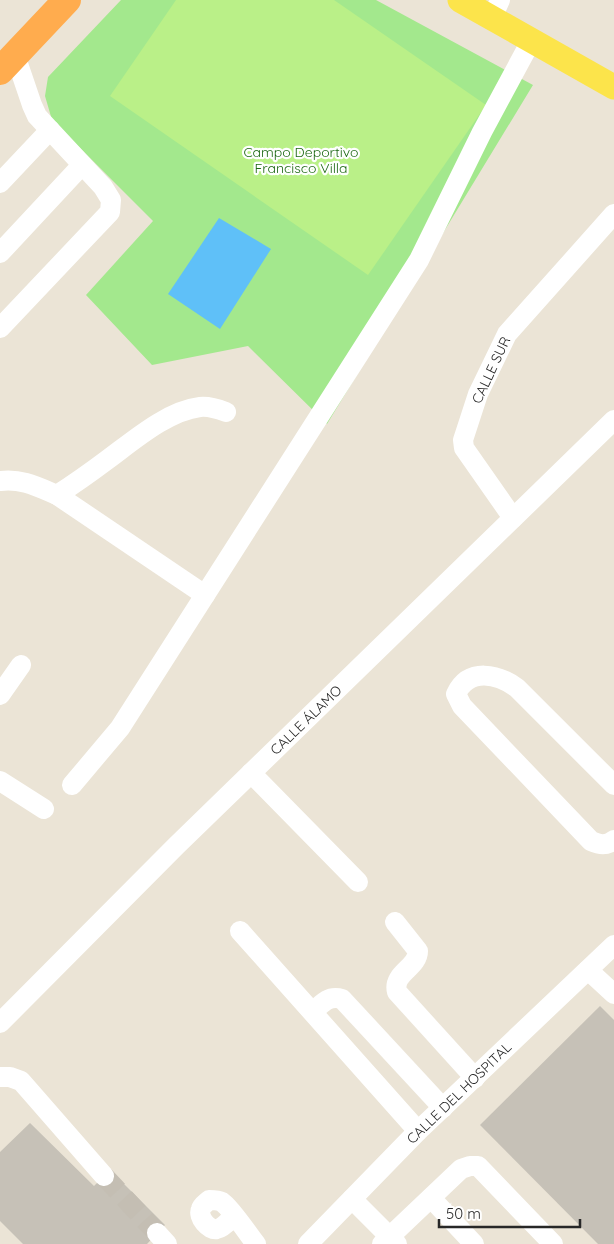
<svg xmlns="http://www.w3.org/2000/svg" width="614" height="1244" font-family="Quicksand,sans-serif">
<rect width="100%" height="100%" fill="#ebe4d6"/>
<!-- green -->
<path fill="#a3e88d" d="M121 0H376L533 85 327 424 248 346 152 365 86 295 153 221 52 120 45 96 48 77Z"/>
<!-- pitch -->
<path fill="#baf088" d="M176 0H334L486 105 368 275 110 96Z"/>
<!-- water -->
<path fill="#5fc0f8" d="M219 218 271 249 220 329 168 294Z"/>
<!-- building -->
<g fill="#c6c1b7">
<path d="M600 1006 614 1020V1244H598L480 1125Z"/>
<path d="M30 1123 94 1186 110 1170 165 1225 147 1244H23L0 1221V1152Z"/>
</g>
<g fill="none" stroke-linecap="round" stroke-linejoin="round">
<!-- minor-tunnel -->
<path stroke="#c4beb3" stroke-width="20" stroke-dasharray="20 10" stroke-linecap="butt" d="M104 1176 157 1233"/>
<!-- minor -->
<g stroke="#fff" stroke-width="20">
<path d="M492 18 500 0"/>
<path d="M0 183 50 130"/>
<path d="M0 253 82 165"/>
<path d="M0 328 110 212 111 200 103 187 37 116 32 105 15 55"/>
<path d="M0 481C21 478 38 487 57 495 74 484 91 472 107 460 133 441 167 411 200 407 209 406 218 409 226 412"/>
<path d="M57 495 205 595"/>
<path d="M513 518 464 448 463 440 478 394 507 334 614 214"/>
<path d="M0 695 21 665"/>
<path d="M251 773 358 882"/>
<path d="M0 781 44 809"/>
<path d="M72 785 120 728 419 260 482 132 531 41"/>
<path d="M614 785 517 688C498 674 469 667 456 694L462 706 591 841C600 845 606 846 614 840"/>
<path d="M395 922 418 951C418 968 392 973 397 992L475 1078"/>
<path d="M240 931 418 1131"/>
<path d="M588 970 614 994"/>
<path d="M313 1012C322 1003 329 995 342 999L443 1108"/>
<path d="M0 1023 176 846 614 420"/>
<path d="M0 1077H10L21 1081 104 1176"/>
<path d="M431 1198 474 1244"/>
<path d="M352 1199 397 1244"/>
<path d="M234 1216C230 1220 223 1228 217 1229 209 1231 197 1217 201 1209 202 1205 206 1203 209 1200 214 1200 218 1200 222 1202 231 1208 248 1234 256 1244"/>
<path d="M157 1233 167 1244"/>
<path d="M308 1244 418 1131 614 945"/>
<path d="M382 1244 461 1169 470 1166H478L553 1244"/>
</g>
<!-- major -->
<path stroke="#fce44b" stroke-width="25" d="M460 0 614 87"/>
<!-- highway -->
<path stroke="#ffac4e" stroke-width="28" d="M0 71 67 0"/>
</g>
<g text-anchor="middle" dominant-baseline="central" stroke-width="4.5" stroke-linejoin="round" paint-order="stroke">
<!-- park labels -->
<g font-size="14" fill="#1c6813" stroke="#fff">
<text x="301" y="152">Campo Deportivo<tspan x="301" dy="16">Francisco Villa</tspan></text>
</g>
<!-- street labels -->
<g font-size="14" fill="#272727" stroke="#fff">
<text transform="translate(491 370) rotate(-65)">CALLE SUR</text>
<text transform="translate(306 720) rotate(-44)">CALLE ÁLAMO</text>
<text transform="translate(459 1093) rotate(-44)">CALLE DEL HOSPITAL</text>
</g>
</g>
<!-- scale -->
<path d="M439 1219v8h141v-8" fill="none" stroke="#272727" stroke-width="2.5"/>
<text x="446" y="1219" font-size="15" fill="#272727" stroke="#ffffff" stroke-width="4" paint-order="stroke">50 m</text>
</svg>
